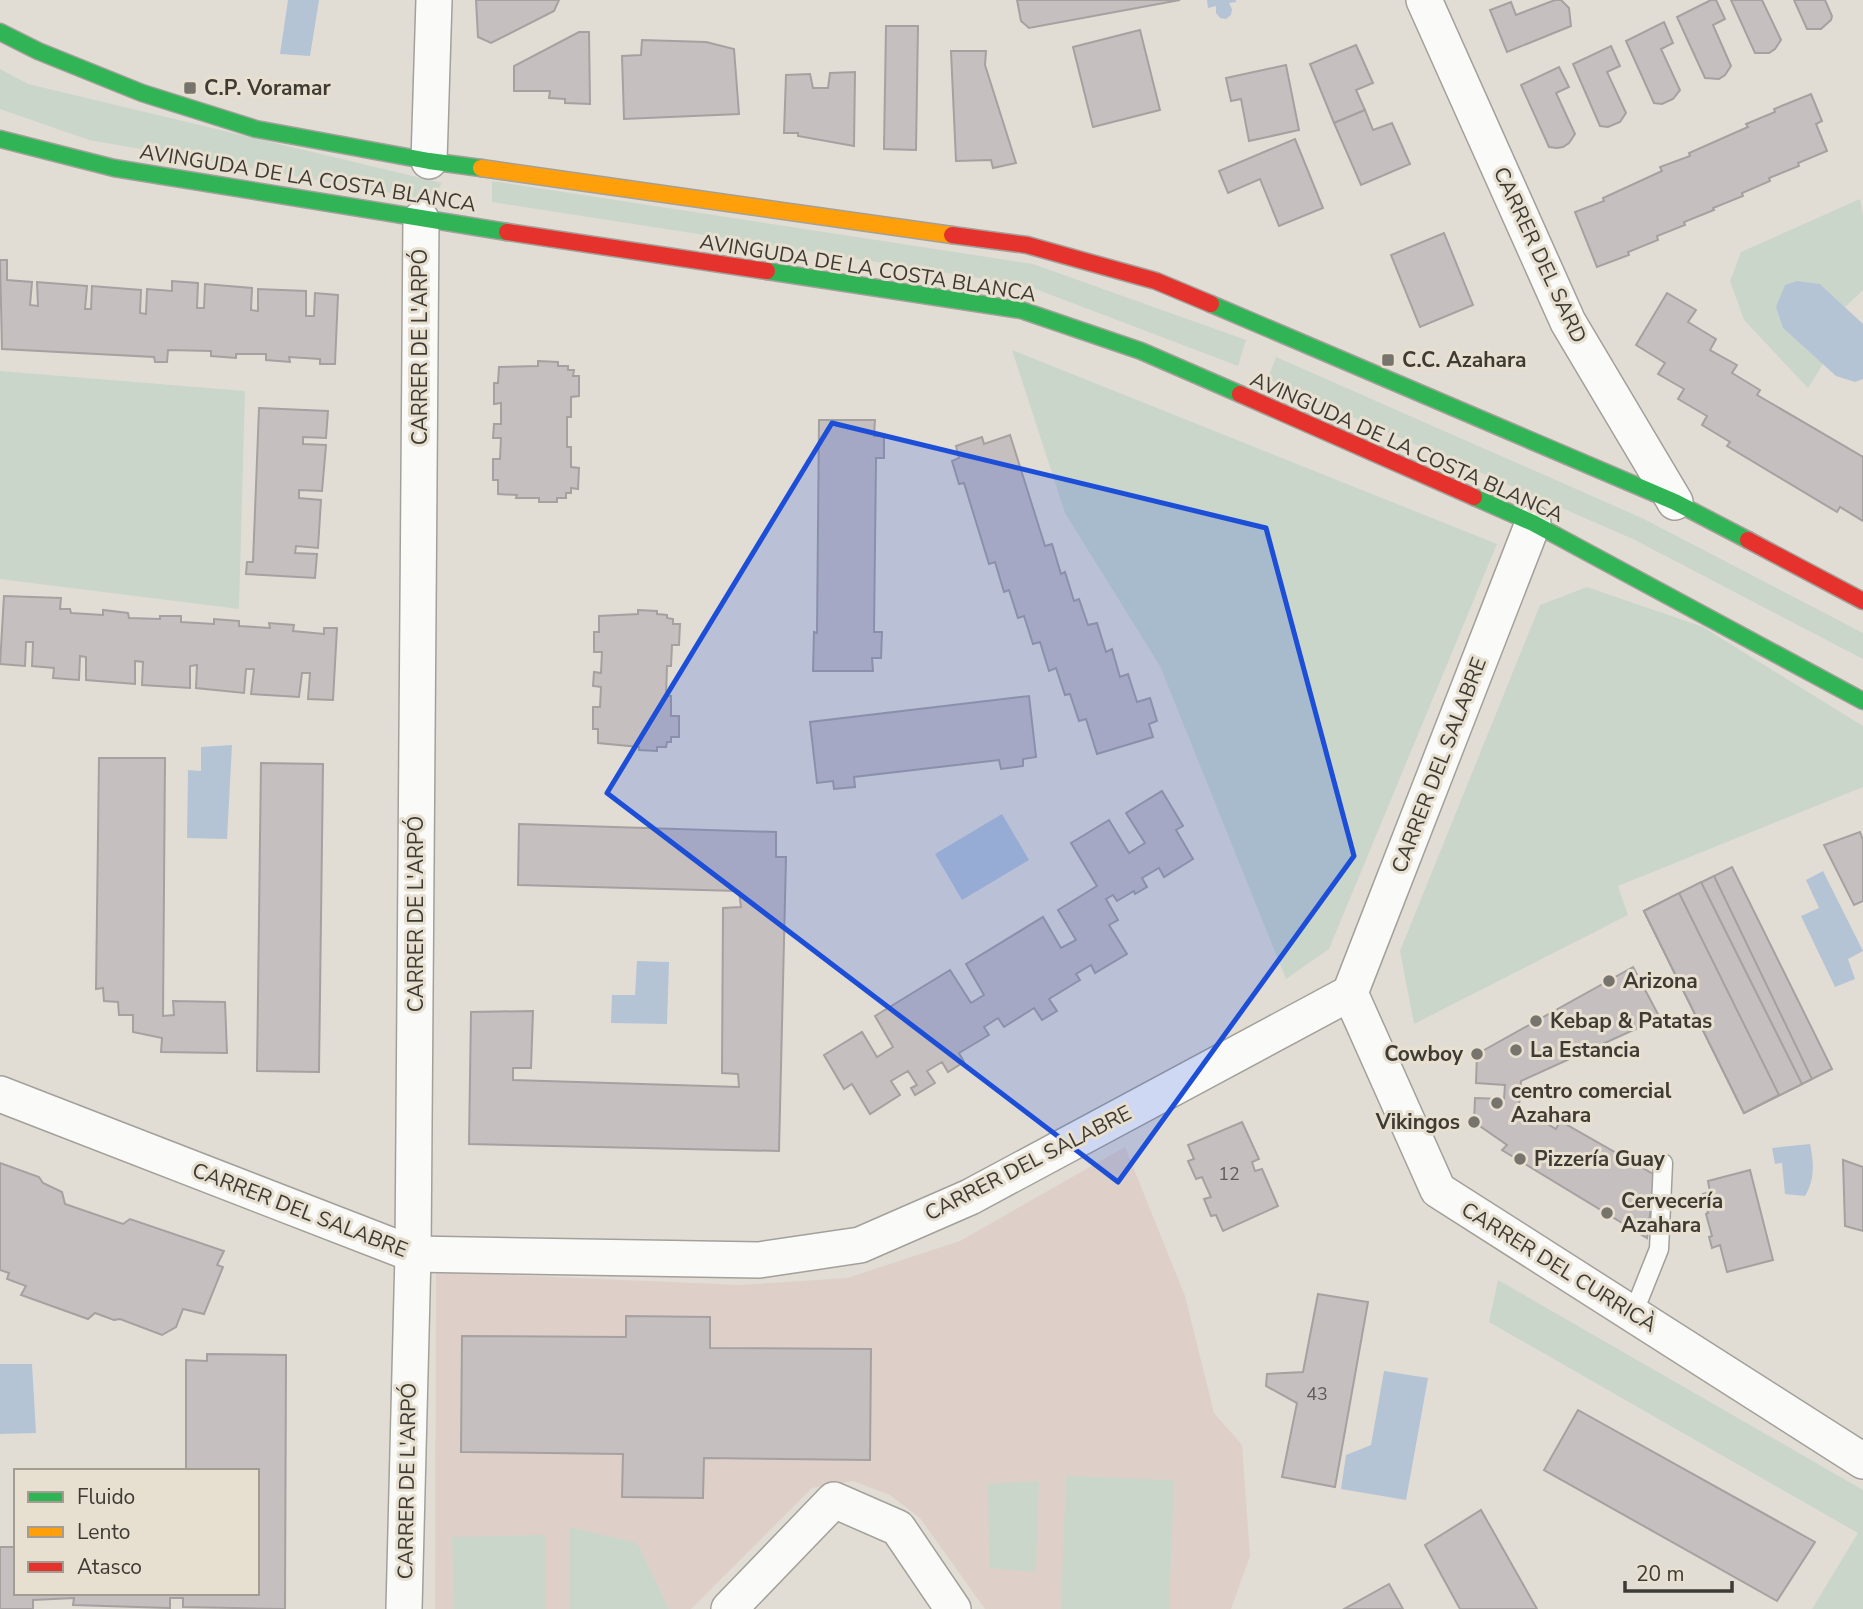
<svg xmlns="http://www.w3.org/2000/svg" width="1863" height="1609" font-family="'Nunito Sans',sans-serif">
<rect width="100%" height="100%" fill="#e1ddd5"/>
<!-- education -->
<path fill="#ded0c9" d="M1125 1147 1185 1296 1214 1413 1242 1445 1250 1556 1231 1609H985L920 1518 890 1495 853 1481 812 1488 691 1609H435L436 1272 740 1285 847 1278 960 1241Z"/>
<!-- green -->
<g fill="#cad6ca">
<path d="M0 69 28 84 442 183 431 200 89 140 0 109Z"/>
<path d="M492 181 1033 264 1246 340 1238 366 1025 285 492 202Z"/>
<path d="M1860 199 1863 216V290L1845 307 1820 284 1783 328 1823 364 1808 388 1744 320 1730 281 1741 252Z"/>
<path d="M1012 350 1497 544 1329 949 1286 979 1160 666 1065 513Z"/>
<path d="M1276 357 1642 518 1863 633V659L1633 539 1279 385 1268 378Z"/>
<path d="M0 371 245 391 239 609 0 579Z"/>
<path d="M1587 587 1703 627 1863 726V787L1618 886 1628 915 1414 1024 1400 951 1540 605Z"/>
<path d="M1498 1280 1863 1490V1609H1812L1858 1533 1489 1322Z"/>
<path d="M1066 1476 1174 1480 1169 1609H1061Z"/>
<path d="M1039 1481 1036 1572 989 1568 988 1484Z"/>
<path d="M569 1527 637 1543 669 1609H569Z"/>
<path d="M545 1535 546 1609H454L452 1537Z"/>
</g>
<!-- water -->
<g fill="#b4c4d5">
<path d="M288 0H319L310 56 280 54Z"/>
<path d="M1207 0H1236V2L1229 3 1232 9 1231 15 1226 19 1220 18 1216 13V6L1208 8Z"/>
<path d="M1797 281 1820 284 1863 324V379L1855 382 1836 376 1783 328 1776 307 1785 285Z"/>
<path d="M232 745 227 839 187 838 188 770 201 771V747Z"/>
<path d="M1002 814 1029 860 962 900 935 854Z"/>
<path d="M1823 871 1863 951 1848 959 1855 979 1835 987 1801 916 1819 908 1806 880Z"/>
<path d="M637 961 669 962 667 1024 611 1023 612 995H635Z"/>
<path d="M1810 1144C1814 1163 1815 1179 1805 1196L1785 1194 1782 1163 1775 1164 1772 1148Z"/>
<path d="M0 1364H32L36 1433 0 1434Z"/>
<path d="M1384 1371 1428 1378 1406 1500 1341 1489 1346 1455 1371 1445Z"/>
</g>
<!-- building -->
<g fill="#c6bfc0" stroke="#a5a1a0" stroke-width="2">
<path d="M476 0H559L554 11 491 43 478 37Z"/>
<path d="M1017 0H1180L1029 28 1021 21Z"/>
<path d="M1555 0H1561L1569 8 1571 26 1507 52 1490 10 1511 2 1516 15Z"/>
<path d="M1711 0H1716L1725 19 1713 25 1731 66 1725 75 1719 79 1705 78 1677 17Z"/>
<path d="M1731 0H1762L1781 40 1775 49 1769 53H1755Z"/>
<path d="M1794 0H1825L1832 16 1831 20 1821 29H1807Z"/>
<path d="M1664 22 1673 43 1661 49 1680 90 1673 99 1662 104 1654 103 1626 41Z"/>
<path d="M886 26H918L916 150 884 149Z"/>
<path d="M1140 30 1160 110 1093 127 1073 47Z"/>
<path d="M579 32H589L590 104 565 103V99L549 98 550 91H514V66Z"/>
<path d="M642 40 706 42 734 49 739 114 624 119 622 56 641 55Z"/>
<path d="M1356 45 1373 83 1356 90 1365 110 1334 123 1310 64Z"/>
<path d="M1611 46 1620 66 1607 72 1626 113 1620 122 1608 127 1600 126 1573 64Z"/>
<path d="M951 51H986L985 65 1016 163 993 168 991 160 956 161Z"/>
<path d="M1286 65 1299 130 1249 141 1241 99 1231 101 1226 78Z"/>
<path d="M1559 67 1569 87 1556 93 1575 134 1569 143 1563 147 1557 148 1549 147 1521 85Z"/>
<path d="M855 72 854 146 798 136V133H784L786 75 810 74 813 88H828L830 73Z"/>
<path d="M1811 94 1822 121 1816 124 1827 151 1798 163 1799 166 1769 178 1770 181 1742 193 1743 196 1713 208 1714 210 1684 222 1685 225 1657 236 1658 240 1628 252 1629 255 1597 267 1575 212 1604 201 1603 198 1662 171 1660 167 1690 156 1689 153 1748 127 1746 124 1775 112 1774 109Z"/>
<path d="M1365 110 1373 130 1392 123 1410 164 1361 185 1334 123Z"/>
<path d="M1295 139 1323 208 1279 226 1260 179 1228 193 1219 171Z"/>
<path d="M1444 233 1473 305 1420 327 1391 255Z"/>
<path d="M0 260H7V280L32 282 30 305 38 306 37 282 87 286 85 309H91L92 286 141 290 140 313 146 314 147 289 172 291V281L198 283 197 308H204L205 284 252 288 251 310 258 311V289L306 291V316H314L315 293 338 295 335 364H320V359L289 357 290 362 266 360V354H236V358L211 356V351L168 350 167 362H155L154 357 2 349Z"/>
<path d="M1667 293 1696 310 1688 322 1716 339 1710 350 1737 365 1732 373 1760 390 1757 395 1863 457V521L1840 507 1837 512 1727 446 1730 442 1702 425 1707 416 1678 399 1684 389 1658 374 1665 363 1636 345Z"/>
<path d="M538 361 558 362V366H568V370H574L573 376H579V396L571 397V417H567V447H571V467L579 468 578 489 571 488V493H566V498H557V502H539V498H516L517 495 498 494V480H493V459H500L501 438H493L494 424H501V403L494 404V383H498L499 367 538 366Z"/>
<path d="M259 408 328 411 326 438 303 437V444L326 445 322 491 299 490V498L321 500 318 548 296 546 295 553 317 554 315 578 246 574 247 562H253Z"/>
<path d="M819 420H875L874 436H884V458H876L874 632H882L881 658H872L873 671H813L814 632 817 633Z"/>
<path d="M1010 435 1045 546 1052 544 1061 574 1065 572 1074 601 1079 599 1088 625 1097 623 1106 652 1112 649 1120 677 1128 674 1137 702 1150 698 1157 721 1149 724 1153 737 1097 754 1086 719 1079 721 1070 694 1065 695 1056 668 1049 671 1040 642 1033 644 1024 616 1018 618 1009 590 1004 592 995 562 989 564 964 483 959 484 952 461 959 458 956 446 982 437 984 444Z"/>
<path d="M4 596 61 598 60 609H70L71 613 103 615V610L128 613 129 618 160 619V616H181V622L214 624V619L239 621V626L270 628 269 623 294 625 293 631 324 634V628H337L333 700 308 699 310 673H302L299 697 251 694 254 669H246L244 693 196 688 197 665 190 666V688L142 685 143 662 135 661V684L86 680V657L80 656 79 680 53 678 54 668 32 666 33 642H26L25 666 0 664Z"/>
<path d="M638 610 657 611V614L667 615V618L673 619V624H680L679 645H672L671 666H667L666 696H671V716H679V737H671V742H667L666 747H657V751L639 750V747L598 743V729H593V707H600L601 687 593 686 594 672 601 673 602 652H594V632H599V616L638 614Z"/>
<path d="M1029 696 1036 757 1023 759V766L1001 769 999 760 854 777 855 787 834 789 833 781 817 783 810 722Z"/>
<path d="M99 758H165L163 1016 174 1015 173 1001 225 1002 227 1053 161 1052 162 1038 133 1032V1015H119L118 1002 104 1001 103 988 96 989Z"/>
<path d="M261 763 323 764 319 1072 257 1071Z"/>
<path d="M1162 791 1183 826 1176 830 1193 859 1164 877 1159 868 1142 878 1147 887 1135 894 1134 891 1117 901 1113 895 1106 899 1118 920 1109 925 1127 954 1095 973 1091 965 1076 974 1080 980 1049 999 1057 1011 1042 1020 1034 1008 1004 1027 998 1018 984 1027 989 1035 959 1053 964 1062 948 1072 942 1062 927 1071 935 1083 915 1095 911 1088 917 1085 908 1071 891 1081 900 1095 870 1114 852 1084 844 1089 824 1055 862 1032 877 1057 893 1047 875 1016 950 970 971 1003 984 995 966 964 1043 917 1061 948 1076 940 1058 910 1097 886 1071 843 1109 820 1129 853 1145 843 1126 813Z"/>
<path d="M519 824 776 832V857H786L779 1151 469 1144 471 1012 533 1011 531 1068H513V1080L739 1087 738 1074 722 1073 723 908 741 907 739 891 518 885Z"/>
<path d="M1860 832 1863 840V901L1854 905 1824 845Z"/>
<path d="M1732 867 1832 1069 1744 1113 1644 911Z"/>
<path d="M1714 876 1812 1079 1744 1113 1644 911Z"/>
<path d="M1701 882 1802 1084 1744 1113 1644 911Z"/>
<path d="M1679 893 1779 1095 1744 1113 1644 911Z"/>
<path d="M1633 967 1660 1018 1521 1081 1519 1107 1556 1129 1560 1121 1655 1175 1647 1238 1502 1150 1507 1145 1474 1122 1475 1098 1504 1099 1505 1085 1476 1083 1477 1054Z"/>
<path d="M1242 1122 1259 1159 1252 1162 1255 1171 1262 1169 1278 1206 1223 1231 1216 1215 1211 1216 1204 1199 1211 1197 1202 1177 1196 1179 1188 1161 1194 1159 1188 1145Z"/>
<path d="M1843 1160 1863 1167V1231L1845 1226Z"/>
<path d="M0 1163 39 1177 43 1183 62 1192 65 1204 123 1224 130 1219 224 1251 217 1265 223 1267 204 1314 183 1309 176 1327 162 1335 120 1319 114 1320 95 1313 88 1319 21 1295 26 1286 7 1279 9 1273 0 1270Z"/>
<path d="M1750 1170 1773 1260 1727 1272 1720 1245 1712 1248 1709 1237 1712 1236 1706 1214 1708 1213 1703 1194 1710 1192 1708 1181Z"/>
<path d="M1318 1294 1368 1302 1335 1487 1282 1477 1297 1403 1266 1386 1267 1374 1303 1372Z"/>
<path d="M626 1316 710 1317V1348L871 1349 870 1460 704 1458 703 1498 622 1497 623 1454 461 1452 462 1336 626 1337Z"/>
<path d="M207 1354 286 1355 285 1609 183 1607V1598H170V1608L73 1605 74 1598 33 1600V1609H0V1547H16V1593H257V1471H186V1360L207 1361Z"/>
<path d="M1578 1410 1815 1542 1777 1601 1544 1470Z"/>
<path d="M1481 1510 1537 1609H1460L1425 1545Z"/>
<path d="M1389 1584 1403 1609H1344Z"/>
</g>
<g fill="none" stroke-linecap="round" stroke-linejoin="round">
<!-- lane casing -->
<g stroke="#a3a09a" stroke-width="21">
<path id="lane" d="M1633 1314 1659 1249 1663 1163"/>
</g>
<!-- street casing -->
<g stroke="#a3a09a" stroke-width="38">
<g id="street">
<path d="M1424 0 1568 322 1675 502"/>
<path d="M429 161 434 0"/>
<path d="M1350 993 1438 1190 1863 1461"/>
<path d="M0 1094 413 1254 759 1260 860 1245 970 1197 1350 993 1533 523"/>
<path d="M404 1609 413 1254 421 219"/>
<path d="M729 1609 834 1500 898 1528 953 1609"/>
</g>
</g>
<!-- fast casing -->
<g stroke="#a3a09a" stroke-width="19">
<g id="fast">
<path d="M0 32 38 51 142 93 256 129 429 161 481 168"/>
<path d="M0 139 114 168 507 232"/>
<path d="M767 271 1021 310 1141 351 1240 394"/>
<path d="M1211 304 1675 502 1748 540"/>
<path d="M1474 497 1533 523 1863 701"/>
</g>
</g>
<!-- slow casing -->
<g stroke="#a3a09a" stroke-width="19">
<path id="slow" d="M481 168 952 235"/>
</g>
<!-- jam casing -->
<g stroke="#a3a09a" stroke-width="19">
<g id="jam">
<path d="M507 232 767 271"/>
<path d="M952 235 1027 245 1156 281 1211 304"/>
<path d="M1240 394 1474 497"/>
<path d="M1748 540 1863 601"/>
</g>
</g>
<!-- lane -->
<use href="#lane" stroke="#fafaf9" stroke-width="18"/>
<!-- street -->
<use href="#street" stroke="#fafaf9" stroke-width="35"/>
<!-- fast -->
<use href="#fast" stroke="#30b455" stroke-width="16"/>
<!-- slow -->
<use href="#slow" stroke="#ff9f0a" stroke-width="16"/>
<!-- jam -->
<use href="#jam" stroke="#e5322d" stroke-width="16"/>
</g>
<!-- marked area -->
<path fill="#1d4ed8" fill-opacity="0.2" stroke="#1d4ed8" stroke-width="5" stroke-linejoin="round" d="M832 423 1266 528 1354 856 1118 1182 607 793Z"/>
<!-- markers -->
<g fill="#77746d" stroke="#e7dfcf" stroke-width="2.5">
<rect x="183" y="81" width="14" height="14" rx="3.5"/>
<rect x="1381" y="353" width="14" height="14" rx="3.5"/>
<circle cx="1609" cy="981" r="7"/>
<circle cx="1536" cy="1021" r="7"/>
<circle cx="1516" cy="1050" r="7"/>
<circle cx="1477" cy="1054" r="7"/>
<circle cx="1497" cy="1103" r="7"/>
<circle cx="1474" cy="1122" r="7"/>
<circle cx="1520" cy="1159" r="7"/>
<circle cx="1607" cy="1213" r="7"/>
</g>
<g text-anchor="middle" dominant-baseline="central" stroke-width="6" stroke-linejoin="round" paint-order="stroke">
<!-- number labels -->
<g font-size="18" fill="#605c58">
<text x="1229" y="1174">12</text>
<text x="1317" y="1394">43</text>
</g>
<!-- poi labels -->
<g font-size="21" font-weight="bold" fill="#3e3b35" stroke="#e7dfcf" text-anchor="start">
<text x="204" y="88">C.P. Voramar</text>
<text x="1402" y="360">C.C. Azahara</text>
<text x="1623" y="981">Arizona</text>
<text x="1550" y="1021">Kebap &amp; Patatas</text>
<text x="1530" y="1050">La Estancia</text>
<text x="1463" y="1054" text-anchor="end">Cowboy</text>
<text x="1511" y="1091">centro comercial<tspan x="1511" dy="24">Azahara</tspan></text>
<text x="1460" y="1122" text-anchor="end">Vikingos</text>
<text x="1534" y="1159">Pizzería Guay</text>
<text x="1621" y="1201">Cervecería<tspan x="1621" dy="24">Azahara</tspan></text>
</g>
<!-- street labels -->
<g font-size="21" fill="#3e3b35" stroke="#e7dfcf">
<text transform="translate(308 178) rotate(9)">AVINGUDA DE LA COSTA BLANCA</text>
<text transform="translate(1540 255) rotate(65)">CARRER DEL SARD</text>
<text transform="translate(868 268) rotate(9)">AVINGUDA DE LA COSTA BLANCA</text>
<text transform="translate(420 347) rotate(-90)">CARRER DE L'ARPÓ</text>
<text transform="translate(1407 447) rotate(24)">AVINGUDA DE LA COSTA BLANCA</text>
<text transform="translate(1439 765) rotate(-69)">CARRER DEL SALABRE</text>
<text transform="translate(416 914) rotate(-90)">CARRER DE L'ARPÓ</text>
<text transform="translate(1028 1163) rotate(-27)">CARRER DEL SALABRE</text>
<text transform="translate(300 1210) rotate(21)">CARRER DEL SALABRE</text>
<text transform="translate(1559 1267) rotate(32)">CARRER DEL CURRICÀ</text>
<text transform="translate(407 1481) rotate(-89)">CARRER DE L'ARPÓ</text>
</g>
</g>
<!-- legend -->
<rect x="14" y="1469" width="245" height="126" fill="#e7dfcf" stroke="#a39d91" stroke-width="2"/>
<rect x="28" y="1492" width="35" height="10" fill="#30b455" stroke="#a39d91" stroke-width="2"/>
<text x="77" y="1504" font-size="21" fill="#3e3b35">Fluido</text>
<rect x="28" y="1527" width="35" height="10" fill="#ff9f0a" stroke="#a39d91" stroke-width="2"/>
<text x="77" y="1539" font-size="21" fill="#3e3b35">Lento</text>
<rect x="28" y="1562" width="35" height="10" fill="#e5322d" stroke="#a39d91" stroke-width="2"/>
<text x="77" y="1574" font-size="21" fill="#3e3b35">Atasco</text>
<!-- scale -->
<path d="M1625 1581v10h107v-10" fill="none" stroke="#3e3b35" stroke-width="3.5"/>
<text x="1636" y="1581" font-size="21" fill="#3e3b35" stroke="#e7dfcf" stroke-width="5" paint-order="stroke">20 m</text>
</svg>
